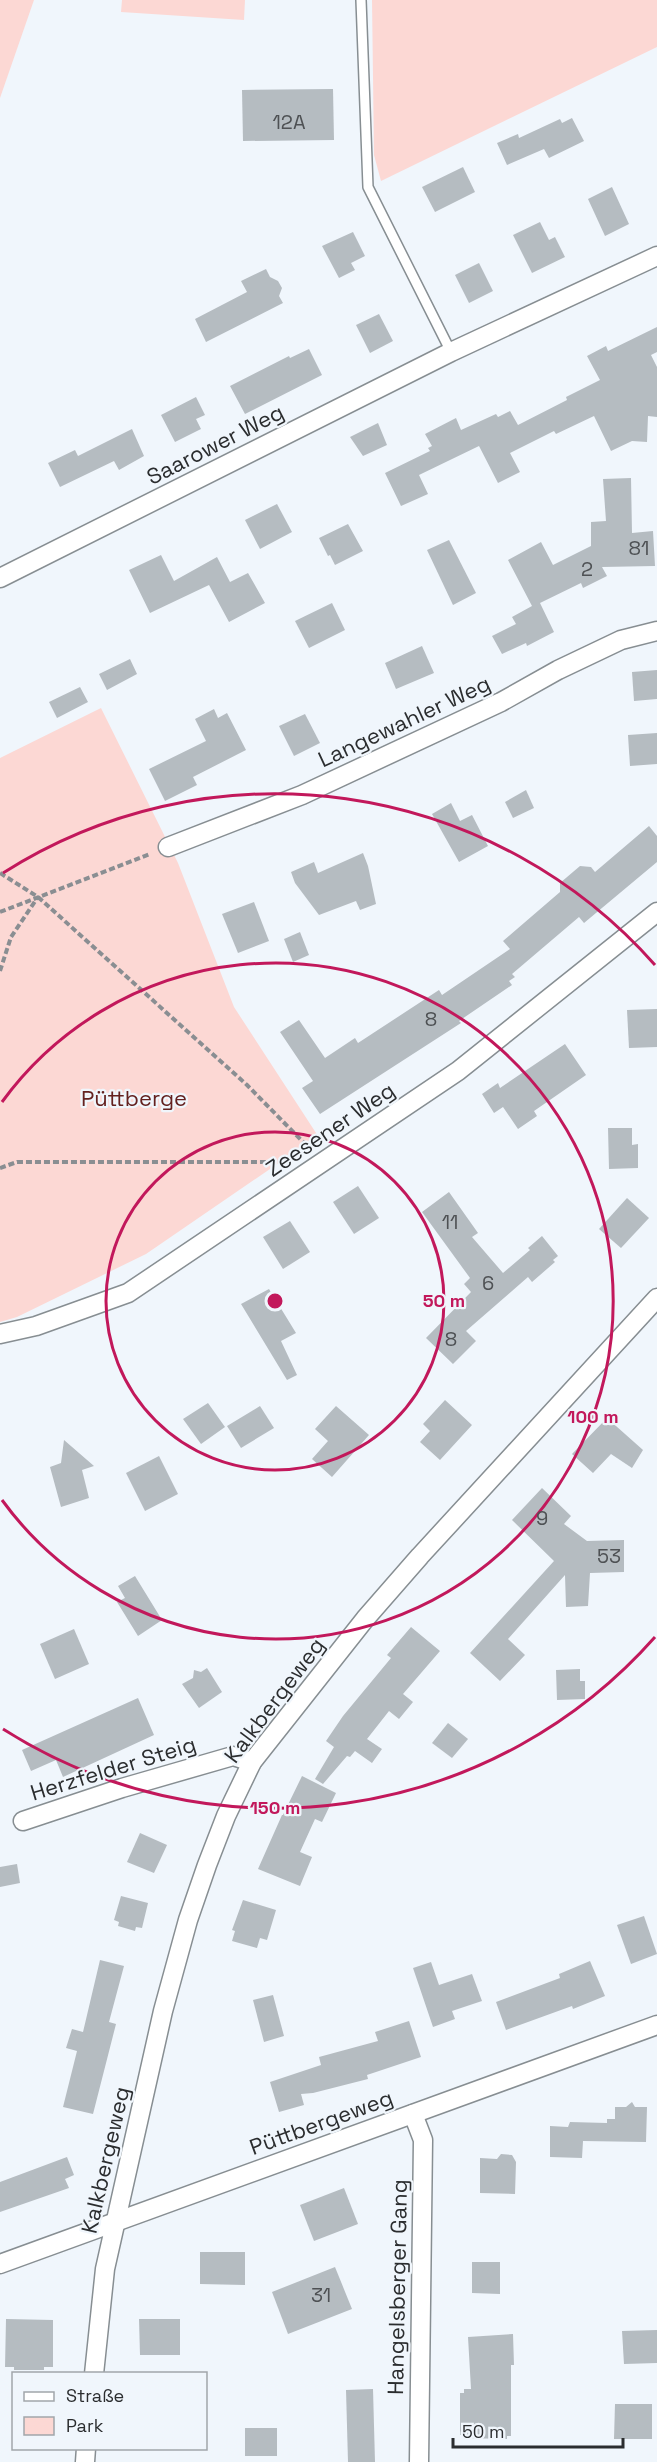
<svg xmlns="http://www.w3.org/2000/svg" width="657" height="2462" font-family="'Space Grotesk',sans-serif">
<rect width="100%" height="100%" fill="#f0f6fc"/>
<!-- green -->
<g fill="#fcd8d4">
<path d="M0 0H34L0 98Z"/>
<path d="M122 0H245L244 20 121 12Z"/>
<path d="M372 0H657V47L381 181 374 155Z"/>
<path d="M101 708 178 863 234 1007 318 1136 146 1254 17 1317 0 1322V758Z"/>
</g>
<!-- building -->
<g fill="#b5bcc1">
<path d="M333 89 334 140 243 141 242 90Z"/>
<path d="M572 118 584 141 549 158 544 149 507 165 497 143 518 134 519 138 560 119 562 123Z"/>
<path d="M463 167 475 192 435 212 422 187Z"/>
<path d="M612 187 629 224 605 236 588 199Z"/>
<path d="M540 222 549 240 555 237 565 257 532 273 513 235Z"/>
<path d="M353 232 365 256 351 263 355 270 339 278 322 246Z"/>
<path d="M479 263 493 291 469 303 455 275Z"/>
<path d="M266 269 270 277 278 281 282 288 279 296 283 303 206 342 195 319 247 292 241 281Z"/>
<path d="M379 314 393 341 370 353 356 325Z"/>
<path d="M657 327V352L651 355 657 367V417L648 416 647 442 632 441 611 451 594 416 556 434 554 431 510 453 520 472 498 483 479 446 419 475 428 494 401 506 385 473 430 451 428 448 432 446 425 434 456 418 461 430 496 414 498 417 510 411 518 425 567 400 566 397 600 380 587 356 606 346 608 351Z"/>
<path d="M309 349 322 375 245 414 230 386 289 356 290 358Z"/>
<path d="M196 397 205 415 196 419 201 429 175 442 161 415Z"/>
<path d="M378 423 387 445 363 456 350 437Z"/>
<path d="M132 429 144 456 119 470 114 461 60 487 48 463 75 450 78 456Z"/>
<path d="M631 478 632 533 653 531 655 566 602 567 607 576 583 588 581 583 540 603 554 632 527 646 526 643 502 654 492 636 516 624 512 617 532 606 508 560 541 542 553 565 591 546V522L606 521 603 479Z"/>
<path d="M277 504 292 532 260 549 245 520Z"/>
<path d="M348 524 363 551 335 565 330 555 328 556 319 538Z"/>
<path d="M449 540 476 593 453 605 427 550Z"/>
<path d="M161 555 174 581 217 557 230 582 248 573 265 603 229 622 209 585 150 613 129 570Z"/>
<path d="M332 603 345 630 309 648 295 621Z"/>
<path d="M422 646 434 673 396 689 385 663Z"/>
<path d="M130 659 137 674 107 690 99 674Z"/>
<path d="M657 670V699L634 701 632 672Z"/>
<path d="M80 687 88 702 57 718 49 702Z"/>
<path d="M214 709 218 718 227 713 246 750 193 777 197 785 165 801 149 769 206 741 195 719Z"/>
<path d="M305 714 320 743 294 756 279 726Z"/>
<path d="M657 733V764L630 766 628 735Z"/>
<path d="M526 790 534 808 513 818 505 802Z"/>
<path d="M451 803 460 821 472 815 488 846 459 862 432 814Z"/>
<path d="M649 826 657 836V862L584 923 579 917 512 974 515 977 509 981 512 985 459 1021 461 1023 320 1114 302 1088 313 1081 280 1032 299 1020 325 1058 355 1038 358 1043 439 990 442 995 510 949 503 941 560 892V883L580 866 591 867 595 872Z"/>
<path d="M363 853 368 866 376 904 360 910 356 901 319 915 295 883 291 872 314 862 318 873Z"/>
<path d="M254 902 269 941 238 953 222 914Z"/>
<path d="M300 932 309 955 293 962 284 939Z"/>
<path d="M657 1009V1047L629 1048 627 1010Z"/>
<path d="M565 1044 586 1075 534 1111 537 1116 518 1129 503 1107 494 1113 482 1094 498 1083 500 1088Z"/>
<path d="M608 1128H632V1145L638 1144V1168L609 1169Z"/>
<path d="M358 1186 379 1218 354 1234 333 1202Z"/>
<path d="M449 1192 478 1233 472 1237 503 1273 530 1250 528 1248 542 1236 558 1256 553 1260 555 1262 532 1282 528 1277 466 1331 476 1341 453 1364 426 1338 471 1292 464 1284 470 1278 422 1212Z"/>
<path d="M627 1198 649 1218 621 1248 599 1229Z"/>
<path d="M290 1221 310 1252 283 1269 263 1237Z"/>
<path d="M269 1289 296 1333 281 1341 297 1375 287 1380 241 1304Z"/>
<path d="M445 1400 472 1425 440 1460 420 1442 430 1431 423 1424Z"/>
<path d="M208 1403 225 1427 201 1444 183 1419Z"/>
<path d="M260 1406 274 1428 241 1448 227 1426Z"/>
<path d="M336 1406 369 1435 332 1477 312 1459 328 1441 315 1429Z"/>
<path d="M607 1418 643 1450 632 1468 611 1454 593 1473 572 1454Z"/>
<path d="M64 1440 94 1466 82 1470 89 1498 61 1507 50 1467 61 1463Z"/>
<path d="M159 1456 178 1494 145 1511 126 1473Z"/>
<path d="M542 1488 571 1516 564 1524 587 1541 624 1540V1572L590 1573 588 1606 566 1607 565 1575 508 1639 525 1655 500 1681 470 1653 554 1561 512 1520Z"/>
<path d="M135 1576 162 1620 138 1636 117 1602 125 1598 118 1586Z"/>
<path d="M411 1627 440 1651 403 1694 413 1702 399 1719 389 1711 367 1739 382 1749 372 1763 355 1751 350 1757 347 1756 323 1784 315 1779 334 1747 326 1741 343 1716 391 1658 387 1655Z"/>
<path d="M74 1629 89 1664 55 1679 40 1644Z"/>
<path d="M207 1668 222 1692 199 1708 182 1684 193 1678 194 1670 201 1672Z"/>
<path d="M580 1669V1681H585V1699L557 1700 556 1670Z"/>
<path d="M138 1698 154 1735 63 1777 56 1760 31 1771 22 1750Z"/>
<path d="M448 1723 468 1739 452 1758 432 1743Z"/>
<path d="M302 1776 336 1793 322 1822 315 1819 300 1852 312 1857 300 1886 258 1869 282 1815H283Z"/>
<path d="M140 1833 167 1845 154 1873 127 1862Z"/>
<path d="M17 1864 20 1883 0 1887V1867Z"/>
<path d="M121 1896 148 1903 142 1928 136 1927 135 1931 118 1926 119 1922 114 1920Z"/>
<path d="M243 1900 276 1910 267 1940 260 1938 257 1948 232 1941 235 1931 232 1930Z"/>
<path d="M644 1916 657 1954 631 1964 617 1925Z"/>
<path d="M100 1960 124 1966 109 2022 116 2024 93 2114 63 2107 77 2051 66 2048 72 2029 83 2032Z"/>
<path d="M590 1961 605 1996 573 2009 572 2006 506 2030 496 2002 560 1978 559 1974Z"/>
<path d="M431 1962 439 1985 472 1974 482 2001 452 2011 455 2019 433 2027 413 1968Z"/>
<path d="M273 1995 284 2036 264 2042 253 2000Z"/>
<path d="M409 2021 421 2057 367 2075 368 2079 313 2093 301 2094 304 2105 279 2112 270 2082 321 2065 319 2057 378 2041 375 2032Z"/>
<path d="M632 2102 635 2107H647L646 2142 583 2141 582 2158 550 2157V2126L568 2127 570 2122 607 2123V2119H615V2107H626Z"/>
<path d="M501 2154 512 2155 516 2162 515 2194 480 2193V2158L497 2159Z"/>
<path d="M67 2157 74 2175 65 2179 69 2188 0 2212V2182Z"/>
<path d="M344 2188 358 2224 314 2241 300 2205Z"/>
<path d="M200 2252H245V2285L200 2284Z"/>
<path d="M472 2262H500V2294L472 2293Z"/>
<path d="M335 2267 352 2309 288 2334 272 2292Z"/>
<path d="M6 2319 53 2320V2367H44V2370H14V2367H5Z"/>
<path d="M139 2319H180V2355H140Z"/>
<path d="M657 2330V2363L624 2364 622 2331Z"/>
<path d="M513 2334 514 2365H511V2436H507V2439L463 2438V2435H460V2393H464V2389H471L468 2337Z"/>
<path d="M373 2389 375 2462H348L346 2390Z"/>
<path d="M615 2404H652V2439H614Z"/>
<rect x="245" y="2428" width="32" height="28"/>
</g>
<g fill="none" stroke-linecap="round" stroke-linejoin="round">
<!-- lane casing -->
<g stroke="#878e92" stroke-width="12">
<path id="lane" d="M361 0 368 187 451 352"/>
</g>
<!-- street casing -->
<g stroke="#878e92" stroke-width="21">
<g id="street">
<path d="M0 578 451 352 657 256"/>
<path d="M168 847 302 795 501 702 558 670 621 640 657 631"/>
<path d="M0 1334 36 1326 128 1293 458 1071 657 912"/>
<path d="M23 1821 122 1788 233 1756 252 1762"/>
<path d="M413 2114 423 2140 419 2462"/>
<path d="M0 2264 657 2025"/>
<path d="M94 2374 105 2269 163 2011 188 1920 207 1865 226 1816 252 1762 365 1619 420 1556 657 1298"/>
<path d="M85 2462 86 2448"/>
</g>
</g>
<!-- path -->
<g stroke="#8a8e92" stroke-width="4" stroke-dasharray="6 3" stroke-linecap="butt">
<path d="M0 873 38 897 247 1085 310 1149"/>
<path d="M0 912 150 854"/>
<path d="M0 971 11 937 38 897"/>
<path d="M0 1168 17 1162H286"/>
</g>
<!-- lane -->
<use href="#lane" stroke="#fff" stroke-width="9"/>
<!-- street -->
<use href="#street" stroke="#fff" stroke-width="18"/>
</g>
<!-- distance rings -->
<g fill="none" stroke="#c2185b" stroke-width="3">
<circle cx="275" cy="1301" r="169"/>
<path d="M2 1102A338 338 0 1 1 2 1500"/>
<path d="M655 1637A507 507 0 0 1 3 1729M3 873A507 507 0 0 1 655 965"/>
</g>
<g text-anchor="middle" dominant-baseline="central" stroke-width="4.5" stroke-linejoin="round" paint-order="stroke">
<!-- number labels -->
<g font-size="20" fill="#4e5154">
<text x="289" y="122">12A</text>
<text x="639" y="548">81</text>
<text x="587" y="569">2</text>
<text x="431" y="1019">8</text>
<text x="450" y="1222">11</text>
<text x="488" y="1283">6</text>
<text x="451" y="1339">8</text>
<text x="542" y="1518">9</text>
<text x="609" y="1556">53</text>
<text x="321" y="2295">31</text>
</g>
<!-- street labels -->
<g font-size="22" fill="#2b2d2f" stroke="#f0f6fc">
<text transform="translate(215 444) rotate(-27)">Saarower Weg</text>
<text transform="translate(404 721) rotate(-25)">Langewahler Weg</text>
<text transform="translate(330 1129) rotate(-34)">Zeesener Weg</text>
<text transform="translate(274 1700) rotate(-53)">Kalkbergeweg</text>
<text transform="translate(113 1768) rotate(-17)">Herzfelder Steig</text>
<text transform="translate(321 2122) rotate(-20)">Püttbergeweg</text>
<text transform="translate(105 2160) rotate(-77)">Kalkbergeweg</text>
<text transform="translate(397 2287) rotate(-89)">Hangelsberger Gang</text>
</g>
<!-- park labels -->
<g font-size="22" fill="#64211f" stroke="#f0f6fc">
<text x="134" y="1098">Püttberge</text>
</g>
</g>
<circle cx="275" cy="1301" r="9" fill="#c2185b" stroke="#f0f6fc" stroke-width="3"/>
<g font-size="18" text-anchor="middle" font-weight="bold" fill="#c2185b" stroke="#f0f6fc" stroke-width="4.5" stroke-linejoin="round" paint-order="stroke">
<text x="444" y="1307">50 m</text>
<text x="593" y="1423">100 m</text>
<text x="275" y="1814">150 m</text>
</g>
<!-- legend -->
<rect x="12" y="2372" width="195" height="78" fill="#f0f6fc" stroke="#a1a6aa" stroke-width="1.5"/>
<rect x="24" y="2392" width="30" height="9" fill="#ffffff" stroke="#a1a6aa" stroke-width="1.5"/>
<text x="66" y="2402" font-size="18" fill="#2b2d2f">Straße</text>
<rect x="24" y="2417" width="30" height="18" fill="#fcd8d4" stroke="#a1a6aa" stroke-width="1.5"/>
<text x="66" y="2432" font-size="18" fill="#2b2d2f">Park</text>
<!-- scale -->
<path d="M453 2438v9h170v-9" fill="none" stroke="#2b2d2f" stroke-width="3"/>
<text x="462" y="2438" font-size="18" fill="#2b2d2f" stroke="#f0f6fc" stroke-width="4.5" paint-order="stroke">50 m</text>
</svg>
